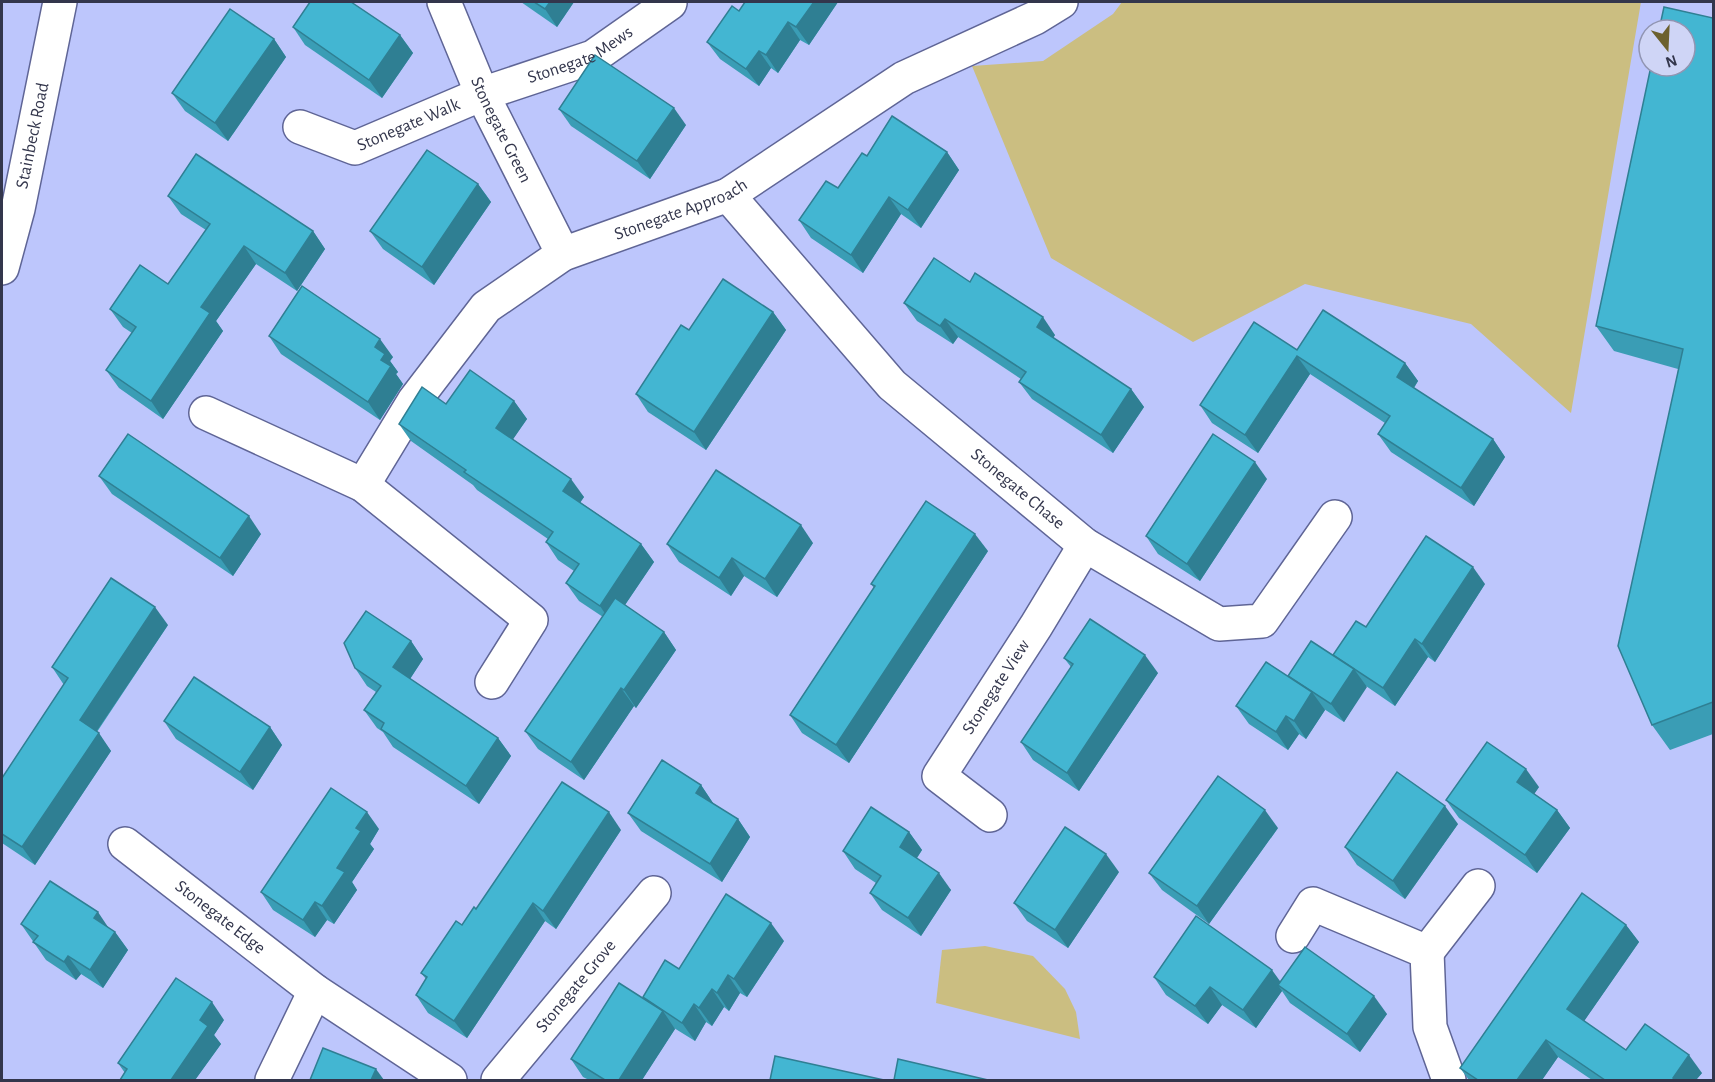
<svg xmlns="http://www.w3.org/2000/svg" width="1715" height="1082" font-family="'Alegreya Sans',sans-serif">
<rect width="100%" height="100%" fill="#bdc6fc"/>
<!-- green -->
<g fill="#cbbe81">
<path d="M1122 2H1641L1571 413 1471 324 1305 284 1193 342 1051 258 972 66 1043 61 1113 14Z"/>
<path d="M985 946 1033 956 1065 989 1076 1012 1080 1039 936 1003 942 950Z"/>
</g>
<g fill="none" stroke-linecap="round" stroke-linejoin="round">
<!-- minor casing -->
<g stroke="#5f6596" stroke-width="36">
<g id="minor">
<path id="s1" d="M444 2 482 94 563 254"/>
<path id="s2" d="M300 127 355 148 482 94 593 57 670 3"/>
<path id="s3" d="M728 195 892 385 1085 545 1219 624 1262 621 1335 517"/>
<path d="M206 413 363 485 531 620 492 682"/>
<path id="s4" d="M363 485 414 401 486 307 563 254 728 195 904 78 1035 18 1061 2"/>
<path id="s5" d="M990 815 939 776 1036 626 1085 545"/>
<path id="s6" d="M125 844 315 991 450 1080"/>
<path d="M1293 936 1313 904 1427 952 1430 1027 1449 1080"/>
<path d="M1427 952 1478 886"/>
<path d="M272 1080 315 991"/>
<path id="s7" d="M498 1080 654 893"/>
</g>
</g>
<!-- tertiary casing -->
<g stroke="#5f6596" stroke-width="36">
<g id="tertiary">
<path id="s8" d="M2 268 18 209 60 2"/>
</g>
</g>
<!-- minor -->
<use href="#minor" stroke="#fff" stroke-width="33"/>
<!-- tertiary -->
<use href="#tertiary" stroke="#fff" stroke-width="33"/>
</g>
<!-- wall -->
<g fill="#3a9db5">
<path d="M521 2H574L557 27Z"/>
<path d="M745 2H838L809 45 800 40 778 73 771 68 759 86 720 59 707 42 739 11Z"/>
<path d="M1713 18V734L1670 750 1652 725 1678 369 1614 351 1596 326Z"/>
<path d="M293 27 400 35 413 53 382 98 305 45Z"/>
<path d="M274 39 286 57 228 141 185 111 172 93Z"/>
<path d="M559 109 686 125 650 179 571 126Z"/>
<path d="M947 152 959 170 921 228 901 214 863 273 811 238 799 220 838 188 867 156Z"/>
<path d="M478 184 491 202 434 285 383 249 370 231Z"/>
<path d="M168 196 313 231 325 249 297 291 256 264 216 321 223 331 163 419 119 388 106 370 132 333 123 327 110 309 168 284 206 230 181 214Z"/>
<path d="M970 282 1055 335 1053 338 1131 389 1144 407 1113 453 1032 399 1019 382 1021 379 958 337 953 344 917 321 904 303Z"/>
<path d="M773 312 786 330 706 450 648 412 636 394 689 330Z"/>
<path d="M269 336 393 357 390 361 398 372 396 374 403 384 380 420 281 354Z"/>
<path d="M1297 350 1405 363 1418 381 1414 388 1493 439 1505 457 1474 506 1391 452 1378 434 1385 423 1310 374 1258 453 1212 423 1200 405Z"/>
<path d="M514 401 527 419 513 439 584 497 580 502 641 544 654 562 625 605 664 632 676 650 636 708 634 706 584 780 538 749 525 731 603 617 579 601 566 583 574 571 558 560 546 542 548 539 477 490 473 485 411 441 399 424 446 404Z"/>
<path d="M99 476 261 534 233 576 112 494Z"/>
<path d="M1267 479 1200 581 1158 554 1146 536Z"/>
<path d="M813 543 777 597 744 576 731 596 679 562 667 544Z"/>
<path d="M988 551 849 763 802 733 790 715 874 588 871 584Z"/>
<path d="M1485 584 1435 662 1428 657 1395 706 1366 686 1344 722 1324 709 1325 710 1306 739 1299 734 1288 750 1249 724 1236 706 1288 676 1334 656 1366 627Z"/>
<path d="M168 625 97 732 111 751 35 865 2 843V778L64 685 52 667Z"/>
<path d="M411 641 423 659 410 679 498 738 511 756 479 804 393 747 383 732 377 728 364 710 376 692 367 686 355 668Z"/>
<path d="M1064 658 1158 673 1079 791 1033 760 1021 742 1071 667Z"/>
<path d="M164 721 270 727 282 745 253 790 176 739Z"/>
<path d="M701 785 713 803V804L738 819 750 837 722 882 641 831 628 813Z"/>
<path d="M1539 787 1534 794 1557 810 1570 828 1537 873 1459 818 1446 800Z"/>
<path d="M1458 824 1405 899 1357 865 1345 847Z"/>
<path d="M1278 828 1209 924 1162 890 1149 873Z"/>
<path d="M379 829 370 844 374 849 352 882 357 890 334 924 327 920 315 937 273 910 261 892Z"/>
<path d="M621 830 556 929 545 921 467 1038 428 1013 416 995 426 979 421 973 476 909Z"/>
<path d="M909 832 922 850 917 858 951 890 921 936 882 910 870 893 876 883 855 869 843 851Z"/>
<path d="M1119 872 1068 948 1027 921 1014 903Z"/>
<path d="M21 924 108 928 115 932 128 950 103 988 81 974 76 980 46 960Z"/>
<path d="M1626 925 1639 942 1584 1021 1626 1050 1702 1073 1696 1080H1592L1558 1057 1542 1080H1469L1460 1068Z"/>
<path d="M784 941 747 997 740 993 729 1011 724 1007 712 1026 706 1022 695 1041 674 1028 675 1029 642 1080H589L583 1077 571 1059 679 969Z"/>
<path d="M1154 977 1280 981 1387 1014 1360 1052 1290 1003 1282 991 1256 1028 1222 1005 1208 1024 1166 995Z"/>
<path d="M224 1020 214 1035 221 1044 195 1080H120L125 1073 118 1063Z"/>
</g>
<!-- shaded-wall -->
<g fill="#2f7f93">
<path d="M550 2H574L557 27 545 9Z"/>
<path d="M814 2H838L809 45 796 27Z"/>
<path d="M788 22 800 40 778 73 766 55Z"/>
<path d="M400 35 413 53 382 98 369 80Z"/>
<path d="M274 39 286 57 228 141 215 123Z"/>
<path d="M759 51 771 68 759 86 746 69Z"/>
<path d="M674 108 686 125 650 179 637 161Z"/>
<path d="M947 152 959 170 921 228 908 210Z"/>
<path d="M478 184 491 202 434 285 422 267Z"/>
<path d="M889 197 901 214 863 273 851 255Z"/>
<path d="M313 231 325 249 297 291 285 273Z"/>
<path d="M244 246 256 264 216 321 223 331 163 419 151 401 201 307Z"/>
<path d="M773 312 786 330 706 450 694 432Z"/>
<path d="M1043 317 1055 335 1049 344 1037 327Z"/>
<path d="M945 319 958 337 953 344 940 326Z"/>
<path d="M380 339 393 357 390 361 398 372 396 374 403 384 380 420 368 402 375 347Z"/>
<path d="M1297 356 1310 374 1258 453 1245 435Z"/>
<path d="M1405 363 1418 381 1409 395 1397 377Z"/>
<path d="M1131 389 1144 407 1113 453 1101 435Z"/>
<path d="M514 401 527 419 509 445 496 428Z"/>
<path d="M1493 439 1505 457 1474 506 1461 488Z"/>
<path d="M1255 462 1267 479 1200 581 1187 564Z"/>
<path d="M571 479 584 497 576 509 563 491Z"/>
<path d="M249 516 261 534 233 576 220 558Z"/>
<path d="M801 525 813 543 777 597 765 579Z"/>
<path d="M975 534 988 551 849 763 836 745Z"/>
<path d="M641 544 654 562 612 624 600 606Z"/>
<path d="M732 558 744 576 731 596 719 578Z"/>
<path d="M1473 567 1485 584 1435 662 1422 644Z"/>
<path d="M155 607 168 625 92 738 80 720Z"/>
<path d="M664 632 676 650 636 708 624 690Z"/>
<path d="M1415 639 1428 657 1395 706 1383 688Z"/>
<path d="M411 641 423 659 406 685 393 667Z"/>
<path d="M1145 655 1158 673 1079 791 1067 773Z"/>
<path d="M1354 669 1367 687 1344 722 1331 704Z"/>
<path d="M621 688 634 706 584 780 571 762Z"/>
<path d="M1312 692 1325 710 1306 739 1294 721Z"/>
<path d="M1286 716 1299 734 1288 750 1276 732Z"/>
<path d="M270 727 282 745 253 790 240 772Z"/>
<path d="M99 733 111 751 35 865 22 847Z"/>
<path d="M498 738 511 756 479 804 466 786Z"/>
<path d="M1526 769 1539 787 1530 800 1517 782Z"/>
<path d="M701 785 713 803 708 811 696 793Z"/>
<path d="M1445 806 1458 824 1405 899 1393 881Z"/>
<path d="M1265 810 1278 828 1209 924 1197 906Z"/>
<path d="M1557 810 1570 828 1537 873 1525 855Z"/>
<path d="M367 812 379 829 370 844 374 849 352 882 357 890 334 924 322 906 337 868 356 828Z"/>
<path d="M609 812 621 830 556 929 543 911Z"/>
<path d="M738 819 750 837 722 882 710 864Z"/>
<path d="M909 832 922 850 912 865 900 847Z"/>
<path d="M1106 854 1119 872 1068 948 1055 930Z"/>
<path d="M939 873 951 890 921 936 908 918Z"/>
<path d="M315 902 327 920 315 937 303 920Z"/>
<path d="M533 903 545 921 467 1038 454 1021Z"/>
<path d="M98 912 110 930 94 918Z"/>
<path d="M771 923 784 941 747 997 734 979Z"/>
<path d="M1626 925 1639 942 1580 1027 1567 1009Z"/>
<path d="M115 932 128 950 103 988 90 970Z"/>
<path d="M68 956 81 974 76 980 64 962Z"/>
<path d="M1272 970 1285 988 1278 985 1282 991 1256 1028 1243 1010Z"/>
<path d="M728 975 740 993 729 1011 717 993Z"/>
<path d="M1210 987 1222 1005 1208 1024 1195 1006Z"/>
<path d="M712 989 724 1007 712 1026 699 1008Z"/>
<path d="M1374 996 1387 1014 1360 1052 1347 1034Z"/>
<path d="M212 1002 224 1020 214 1035 221 1044 195 1080H171L200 1020Z"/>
<path d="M694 1004 706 1022 695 1041 682 1023Z"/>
<path d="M663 1011 675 1029 642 1080H619Z"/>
<path d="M1546 1040 1558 1057 1542 1080H1517Z"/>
<path d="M1689 1055 1702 1073 1696 1080H1675L1673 1078Z"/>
<path d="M376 1069 384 1080H371Z"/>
</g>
<!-- building -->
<g fill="#43b6d2" stroke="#2f7f93" stroke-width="1.5">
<path d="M310 2H351L400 35 369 80 293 27Z"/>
<path d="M534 2H550L545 9Z"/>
<path d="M745 2H814L796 27 788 22 766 55 759 51 746 69 707 42 732 6 739 11Z"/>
<path d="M1664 7 1713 18V702L1652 725 1618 646 1683 349 1596 326 1651 66H1685V30H1659Z"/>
<path d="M230 9 274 39 215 123 172 93Z"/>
<path d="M595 55 674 108 637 161 559 109Z"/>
<path d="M892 116 947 152 908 210 889 197 851 255 799 220 826 181 838 188 862 153 867 156Z"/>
<path d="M427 150 478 184 422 267 370 231Z"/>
<path d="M196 154 313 231 285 273 244 246 201 307 210 313 151 401 106 370 136 327 110 309 140 265 168 284 210 224 168 196Z"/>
<path d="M934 258 970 282 975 273 1043 317 1037 327 1131 389 1101 435 1019 382 1026 372 945 319 940 326 904 303Z"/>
<path d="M723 279 773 312 694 432 636 394 681 325 689 330Z"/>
<path d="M302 286 380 339 375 347 385 354 381 360 391 366 368 402 269 336Z"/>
<path d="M1323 310 1405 363 1397 377 1493 439 1461 488 1378 434 1390 416 1297 356 1245 435 1200 405 1254 322 1297 350Z"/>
<path d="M470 370 514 401 496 428 571 479 563 491 641 544 600 606 566 583 579 564 546 542 553 532 464 472 466 470 399 424 422 387 446 404Z"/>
<path d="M128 434 249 516 220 558 99 476Z"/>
<path d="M1213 434 1255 462 1187 564 1146 536Z"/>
<path d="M716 470 801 525 765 579 732 558 719 578 667 544Z"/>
<path d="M926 501 975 534 836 745 790 715 875 586 871 584Z"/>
<path d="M1426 536 1473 567 1422 644 1415 639 1383 688 1333 655 1356 621 1366 627Z"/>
<path d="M111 578 155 607 80 720 99 733 22 847 2 834V778L68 678 52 667Z"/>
<path d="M615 598 664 632 624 690 621 688 571 762 525 731Z"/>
<path d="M366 611 411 641 393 667 498 738 466 786 381 729 384 723 364 710 381 686 355 668 344 643Z"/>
<path d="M1090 619 1145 655 1067 773 1021 742 1073 664 1064 658Z"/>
<path d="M1311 641 1354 669 1331 704 1288 676Z"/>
<path d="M1266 662 1312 692 1294 721 1286 716 1276 732 1236 706Z"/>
<path d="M194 677 270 727 240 772 164 721Z"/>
<path d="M1487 742 1526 769 1517 782 1557 810 1525 855 1446 800Z"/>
<path d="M662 760 701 785 696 793 738 819 710 864 628 813Z"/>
<path d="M1397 772 1445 806 1393 881 1345 847Z"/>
<path d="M1218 776 1265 810 1197 906 1149 873Z"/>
<path d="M562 782 609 812 543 911 533 903 454 1021 416 995 427 977 421 973 456 921 462 925 474 907 476 909Z"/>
<path d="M331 788 367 812 356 828 361 831 337 868 345 872 322 906 315 902 303 920 261 892Z"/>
<path d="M871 807 909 832 900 847 939 873 908 918 870 893 881 876 843 851Z"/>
<path d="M1065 827 1106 854 1055 930 1014 903Z"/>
<path d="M50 881 98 912 94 918 115 932 90 970 68 956 64 962 33 942 38 936 21 924Z"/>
<path d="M1582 893 1626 925 1567 1009 1626 1050 1645 1024 1689 1055 1673 1078 1677 1080H1605L1546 1040 1517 1080H1478L1460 1068Z"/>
<path d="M726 894 771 923 734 979 728 975 717 993 712 989 699 1008 694 1004 682 1023 643 997 665 960 679 969Z"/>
<path d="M1196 916 1272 970 1243 1010 1210 987 1195 1006 1154 977Z"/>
<path d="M1305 947 1374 996 1347 1034 1278 985Z"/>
<path d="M176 978 212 1002 200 1020 208 1026 171 1080H120L127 1069 118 1063Z"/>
<path d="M619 983 663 1011 619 1080H605L571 1059Z"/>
<path d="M323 1048 376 1069 371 1080H310Z"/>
<path d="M775 1056 884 1080H770Z"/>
<path d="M898 1059 988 1080H894Z"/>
</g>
<g text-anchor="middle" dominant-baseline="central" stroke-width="6" stroke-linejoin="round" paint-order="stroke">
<!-- street labels -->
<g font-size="18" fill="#33364c" stroke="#cfd5f6">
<text stroke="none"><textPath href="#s2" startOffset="303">Stonegate Mews</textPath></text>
<text stroke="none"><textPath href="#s2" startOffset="117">Stonegate Walk</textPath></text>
<text stroke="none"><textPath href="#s1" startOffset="140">Stonegate Green</textPath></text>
<text stroke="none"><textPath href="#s8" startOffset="136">Stainbeck Road</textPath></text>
<text stroke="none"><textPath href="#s4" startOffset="436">Stonegate Approach</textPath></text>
<text stroke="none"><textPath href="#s3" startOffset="414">Stonegate Chase</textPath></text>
<text stroke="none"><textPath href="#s5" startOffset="170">Stonegate View</textPath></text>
<text stroke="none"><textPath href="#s6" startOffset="120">Stonegate Edge</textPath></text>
<text stroke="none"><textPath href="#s7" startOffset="122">Stonegate Grove</textPath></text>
</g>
</g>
<!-- border -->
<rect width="1715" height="1082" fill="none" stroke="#33364c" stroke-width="6"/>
<!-- north arrow -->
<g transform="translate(1667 48) rotate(162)"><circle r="28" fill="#cfd5f6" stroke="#9195b2" stroke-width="1.5"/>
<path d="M0-4.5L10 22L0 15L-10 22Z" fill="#6c612e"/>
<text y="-9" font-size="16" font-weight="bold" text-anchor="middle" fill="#33364c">N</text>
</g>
</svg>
